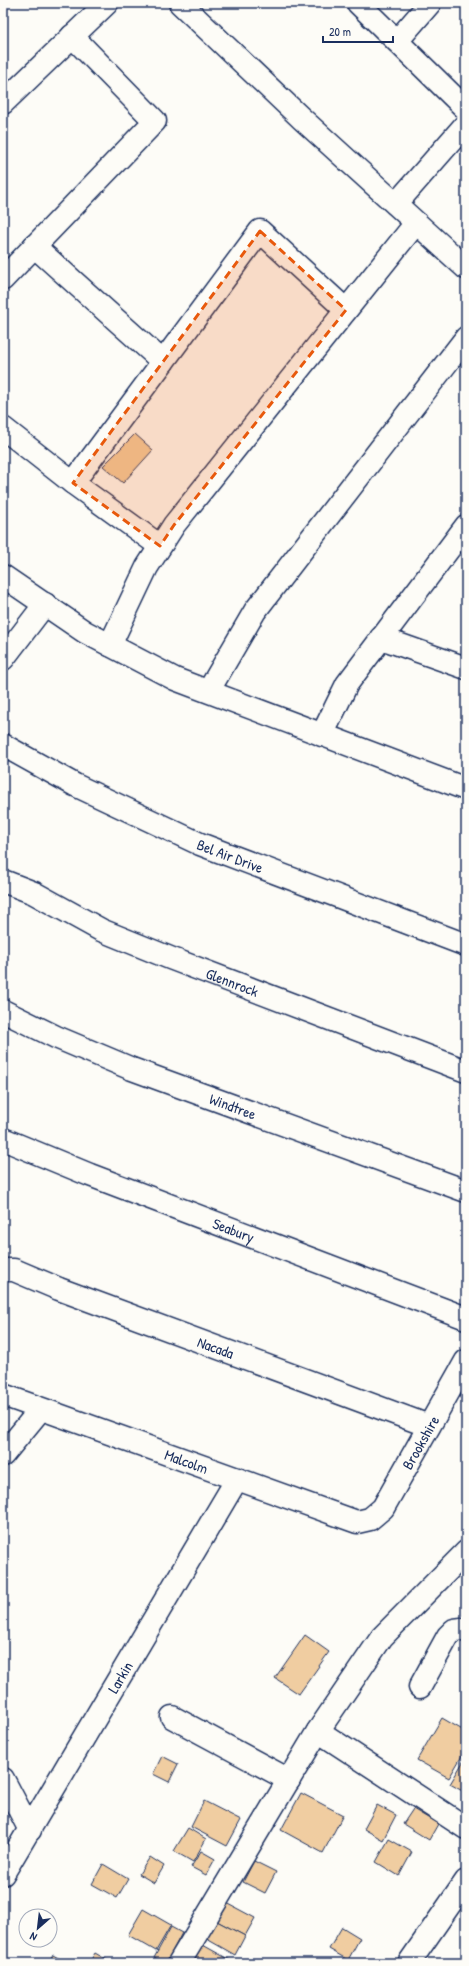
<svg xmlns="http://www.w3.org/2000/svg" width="469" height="1966" font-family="'Patrick Hand',sans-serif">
<rect width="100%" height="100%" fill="#fdfcf7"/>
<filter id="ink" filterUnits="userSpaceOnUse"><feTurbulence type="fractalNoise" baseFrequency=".025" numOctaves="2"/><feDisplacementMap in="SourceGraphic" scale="8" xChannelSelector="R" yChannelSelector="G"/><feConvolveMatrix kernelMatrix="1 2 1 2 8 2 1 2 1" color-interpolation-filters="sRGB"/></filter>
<g filter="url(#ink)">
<!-- building -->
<g fill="#f0cda1" stroke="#1b2f5e">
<path d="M135 434 153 450 123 483 103 466Z"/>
<path d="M305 1635 329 1652 299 1694 275 1678Z"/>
<path d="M442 1718 466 1732V1749L449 1778 417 1760Z"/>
<path d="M162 1756 178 1764 169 1782 153 1774Z"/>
<path d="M466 1757V1793L450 1784Z"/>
<path d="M301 1793 343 1815 323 1853 281 1830Z"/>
<path d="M204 1801 241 1820 227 1846 191 1827Z"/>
<path d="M377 1805 396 1815 383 1840 364 1829Z"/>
<path d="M413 1809 438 1824 429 1840 403 1824Z"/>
<path d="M188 1828 206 1839 193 1862 174 1851Z"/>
<path d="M389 1839 412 1852 399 1876 376 1862Z"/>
<path d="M201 1851 215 1859 206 1875 191 1867Z"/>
<path d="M150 1857 164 1866 154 1883 139 1874Z"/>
<path d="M254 1861 276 1872 265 1893 243 1882Z"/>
<path d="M103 1864 128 1879 117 1898 92 1884Z"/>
<path d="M225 1902 255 1918 245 1936 215 1920Z"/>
<path d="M143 1909 171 1925 156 1951 128 1935Z"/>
<path d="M215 1920 245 1936 235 1955 205 1938Z"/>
<path d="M171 1927 182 1933 166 1963H164L154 1958Z"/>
<path d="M342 1927 360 1938 348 1960 329 1949Z"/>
<path d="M201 1944 230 1960 229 1963H191Z"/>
<path d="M95 1953 109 1961 108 1963H89Z"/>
<path d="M53 1955 67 1963H49Z"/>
</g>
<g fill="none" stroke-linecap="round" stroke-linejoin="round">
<!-- minor casing -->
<g stroke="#1b2f5e" stroke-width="25">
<g id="minor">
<path d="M180 3 301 118 466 268"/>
<path d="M358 3 466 109"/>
<path d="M397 41 430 3"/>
<path d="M3 103 107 3"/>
<path d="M396 204 466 124"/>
<path d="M34 246 163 362"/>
<path d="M3 279 155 121 72 36"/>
<path d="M3 428 73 483"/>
<path d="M160 546 73 483 260 231 346 310"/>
<path d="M3 576 85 632 175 679 466 789"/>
<path d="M381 638 466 668"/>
<path d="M110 645 147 567 174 525 416 223"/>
<path d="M3 659 45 604"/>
<path d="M209 690 255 611 466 338"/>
<path d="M322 735 347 684 466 526"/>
<path id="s1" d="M3 881 34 893 101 930 170 958 466 1071"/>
<path id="s2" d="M3 1011 56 1037 132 1069 466 1191"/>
<path id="s3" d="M3 1139 90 1175 466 1318"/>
<path id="s4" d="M3 1270H14L59 1289 429 1426"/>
<path id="s5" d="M3 1395 357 1522 370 1519 383 1508 466 1361"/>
<path d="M3 1455 40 1410"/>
<path d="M420 1687 448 1636 454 1630 462 1629 466 1631"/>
<path d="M172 1717 289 1780"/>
<path d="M318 1731 466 1828"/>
<path d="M3 1779 30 1830"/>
<path id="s6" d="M3 1874 237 1479"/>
<path d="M179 1963 318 1731 382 1637 466 1552"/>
<path d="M409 1963 466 1881"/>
</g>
</g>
<!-- tertiary casing -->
<g stroke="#1b2f5e" stroke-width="25">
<g id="tertiary">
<path id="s7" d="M3 745 75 785 200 844 466 945"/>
</g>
</g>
<!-- minor -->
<use href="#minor" stroke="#fdfcf7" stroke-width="22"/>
<!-- tertiary -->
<use href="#tertiary" stroke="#fdfcf7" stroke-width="22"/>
</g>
</g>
<!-- marked area -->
<path fill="#e8590c" fill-opacity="0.2" stroke="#e8590c" stroke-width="3" stroke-dasharray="8 5" stroke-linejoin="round" d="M260 231 346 310 174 525 160 546 73 483Z"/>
<g text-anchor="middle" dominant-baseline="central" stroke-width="4" stroke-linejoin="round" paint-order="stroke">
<!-- street labels -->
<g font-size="15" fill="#1b2f5e" stroke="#fdfcf7">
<text stroke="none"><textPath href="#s7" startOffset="253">Bel Air Drive</textPath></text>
<text stroke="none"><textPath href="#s1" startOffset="251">Glennrock</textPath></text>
<text stroke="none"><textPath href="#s2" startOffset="249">Windtree</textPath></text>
<text stroke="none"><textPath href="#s3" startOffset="248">Seabury</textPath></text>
<text stroke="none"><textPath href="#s4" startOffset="227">Nacada</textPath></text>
<text stroke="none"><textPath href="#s5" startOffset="482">Brookshire</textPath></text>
<text stroke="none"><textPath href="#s5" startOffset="195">Malcolm</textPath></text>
<text stroke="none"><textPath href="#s6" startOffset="229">Larkin</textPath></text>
</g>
</g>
<!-- margin -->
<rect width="469" height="1966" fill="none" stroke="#fdfcf7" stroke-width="16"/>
<rect x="8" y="8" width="453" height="1950" fill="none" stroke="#1b2f5e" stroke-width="1.5" filter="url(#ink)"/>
<!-- north arrow -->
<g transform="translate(38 1928) rotate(208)"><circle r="19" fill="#fdfcf7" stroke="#a3aaba"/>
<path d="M0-3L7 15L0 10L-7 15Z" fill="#1b2f5e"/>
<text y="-6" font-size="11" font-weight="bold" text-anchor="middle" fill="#1b2f5e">N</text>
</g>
<!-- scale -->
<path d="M323 36v6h70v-6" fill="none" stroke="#1b2f5e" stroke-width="2"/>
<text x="329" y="36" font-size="12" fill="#1b2f5e" stroke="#fdfcf7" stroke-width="3" paint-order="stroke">20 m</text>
</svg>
